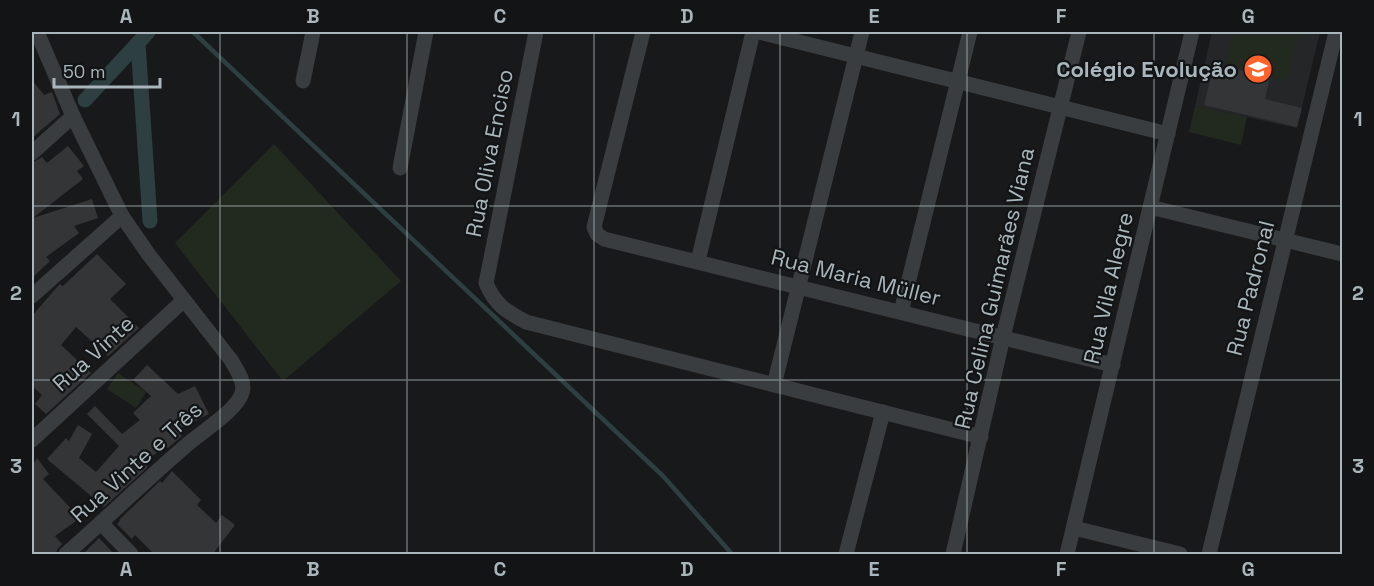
<svg xmlns="http://www.w3.org/2000/svg" width="1374" height="586" font-family="'Space Grotesk',sans-serif">
<rect width="100%" height="100%" fill="#18191b"/>
<!-- built -->
<path fill="#242628" d="M1212 32H1320L1297 128 1195 106Z"/>
<!-- green -->
<g fill="#22291f">
<path d="M1233 32H1298L1286 80 1225 65Z"/>
<path d="M1195 106 1247 117 1241 145 1189 132Z"/>
<path d="M274 144 401 281 283 381 175 243Z"/>
<path d="M118 373 146 392 136 408 107 389Z"/>
</g>
<g fill="none" stroke-linecap="round" stroke-linejoin="round">
<!-- stream -->
<path stroke="#2d3f40" stroke-width="4.5" d="M193 32 663 476 732 554"/>
<!-- canal -->
<g stroke="#2d3f40" stroke-width="15">
<path d="M148 32 138 43 150 221"/>
<path d="M85 100 138 43"/>
</g>
</g>
<!-- building -->
<g fill="#333537">
<path d="M1214 64 1270 77 1265 99 1302 108 1297 127 1204 105Z"/>
<path d="M32 80 44 95 52 92 60 114 32 138Z"/>
<path d="M68 146 84 166 77 171 83 179 33 218 92 199 98 218 74 226 79 233 46 257 50 261 32 278V163L42 157 47 163Z"/>
<path d="M97 254 126 284 110 299 139 328 108 356 76 327 61 345 91 373 46 414 35 404 42 395 32 386V316L57 287 60 284 63 286Z"/>
<path d="M147 365 178 394 195 386 209 414 177 430 182 436 168 448 165 446 144 463 148 467 104 507 47 459 66 438 69 441 78 425 92 434 79 458 96 472 119 446 87 414 95 406 122 434 140 420 133 413 151 396 133 380Z"/>
<path d="M37 458 49 474 43 479 80 518 55 536 62 544 57 550 56 555H32V466Z"/>
<path d="M172 471 201 500 197 505 216 523 222 515 235 525 212 555H155L135 535 132 539 117 524 120 521 119 520 160 481 162 483Z"/>
<path d="M99 538 115 555H82Z"/>
</g>
<g fill="none" stroke-linecap="round" stroke-linejoin="round">
<!-- minor -->
<g stroke="#393d40" stroke-width="15">
<path d="M37 32 73 116 122 216 149 255 231 360C236 369 246 382 242 393 237 410 203 431 189 443 147 479 107 518 66 554"/>
<path d="M536 32 486 283C495 305 506 311 526 322L981 437"/>
<path d="M643 32 594 227 597 234 604 239 1113 365"/>
<path d="M759 32 1168 134"/>
<path d="M303 81 313 32"/>
<path d="M32 153 73 116"/>
<path d="M400 168 426 32"/>
<path d="M1150 207 1342 254"/>
<path d="M698 261 753 32"/>
<path d="M32 296 122 216"/>
<path d="M901 312 970 32"/>
<path d="M774 385 862 32"/>
<path d="M32 440 184 300"/>
<path d="M101 523 131 554"/>
<path d="M1074 528 1180 554"/>
<path d="M846 554 883 412"/>
<path d="M953 554 1003 337 1079 32"/>
<path d="M1067 554 1192 32"/>
<path d="M1209 554 1336 32"/>
</g>
</g>
<!-- grid -->
<path fill="none" stroke="#a9b6bc" stroke-width="1.5" stroke-opacity="0.55" d="M220 32V554M407 32V554M594 32V554M780 32V554M967 32V554M1154 32V554M32 206H1342M32 380H1342"/>
<!-- icons -->
<defs>
<g id="school-disc" transform="scale(1.5)"><circle r="9.5" fill="#ff642c" stroke="#131416"/><path d="M0-5L7-2L0 1L-7-2ZM-4 1L0 2.5L4 1V4Q0 6-4 4Z" fill="#fff"/></g>
</defs>
<g fill-rule="evenodd">
<use href="#school-disc" x="1258" y="69"/>
</g>
<g text-anchor="middle" dominant-baseline="central" stroke-width="4.5" stroke-linejoin="round" paint-order="stroke">
<!-- poi labels -->
<g font-size="22" font-weight="bold" fill="#a9b6bc" stroke="#131416" text-anchor="end">
<text x="1237" y="69">Colégio Evolução</text>
</g>
<!-- street labels -->
<g font-size="22" fill="#a9b6bc" stroke="#131416">
<text transform="translate(489 153) rotate(-79)">Rua Oliva Enciso</text>
<text transform="translate(856 277) rotate(14)">Rua Maria Müller</text>
<text transform="translate(994 288) rotate(-77)">Rua Celina Guimarães Viana</text>
<text transform="translate(1108 288) rotate(-77)">Rua Vila Alegre</text>
<text transform="translate(1250 288) rotate(-76)">Rua Padronal</text>
<text transform="translate(93 353) rotate(-42)">Rua Vinte</text>
<text transform="translate(136 462) rotate(-42)">Rua Vinte e Três</text>
</g>
</g>
<!-- border -->
<rect width="1374" height="586" fill="none" stroke="#131416" stroke-width="66"/>
<!-- scale -->
<path d="M54 78v9h106v-9" fill="none" stroke="#a9b6bc" stroke-width="3"/>
<text x="63" y="78" font-size="18" fill="#a9b6bc" stroke="#131416" stroke-width="4.5" paint-order="stroke">50 m</text>
<rect x="33" y="33" width="1308" height="520" fill="none" stroke="#a9b6bc" stroke-width="2"/>
<g font-size="20" text-anchor="middle" font-weight="bold" fill="#a9b6bc">
<text x="126" y="23">A</text>
<text x="313" y="23">B</text>
<text x="500" y="23">C</text>
<text x="687" y="23">D</text>
<text x="874" y="23">E</text>
<text x="1061" y="23">F</text>
<text x="1248" y="23">G</text>
<text x="16" y="126">1</text>
<text x="1358" y="126">1</text>
<text x="16" y="300">2</text>
<text x="1358" y="300">2</text>
<text x="16" y="473">3</text>
<text x="1358" y="473">3</text>
<text x="126" y="576">A</text>
<text x="313" y="576">B</text>
<text x="500" y="576">C</text>
<text x="687" y="576">D</text>
<text x="874" y="576">E</text>
<text x="1061" y="576">F</text>
<text x="1248" y="576">G</text>
</g>
</svg>
